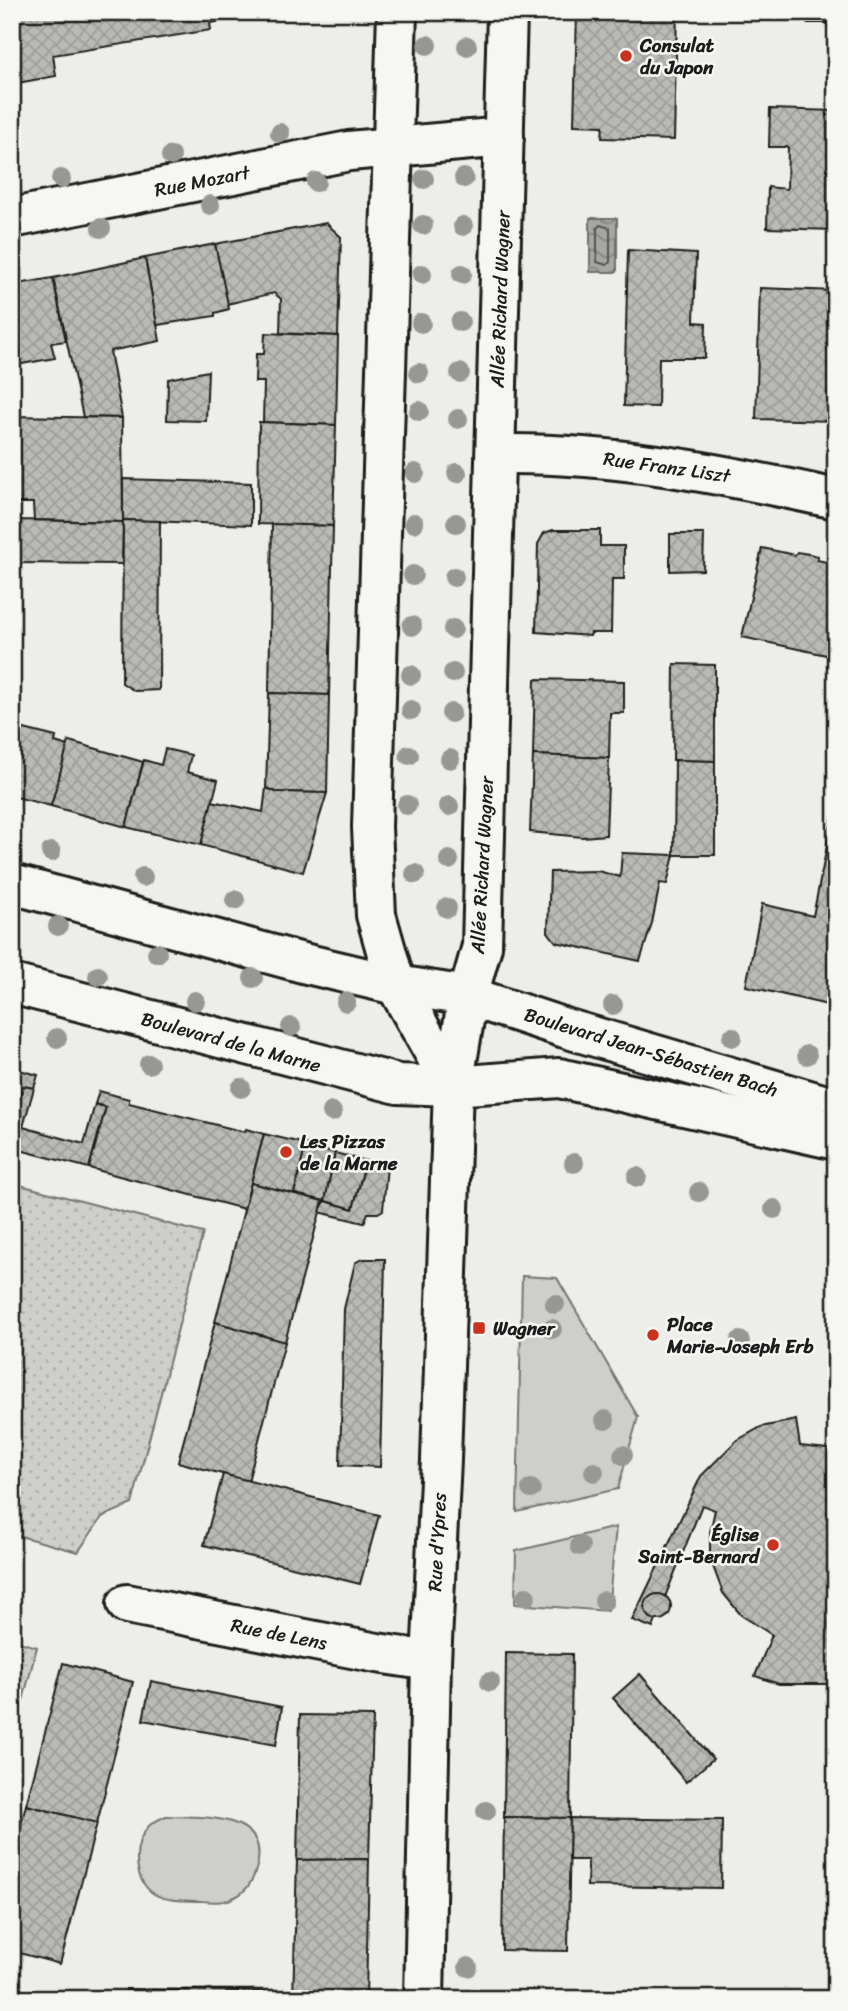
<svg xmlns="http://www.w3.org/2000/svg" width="848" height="2011" font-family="Sriracha,sans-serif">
<defs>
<pattern id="park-dots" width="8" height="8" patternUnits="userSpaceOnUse" patternTransform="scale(1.75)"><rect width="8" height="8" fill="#cececb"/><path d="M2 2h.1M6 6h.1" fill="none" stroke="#b0b0ae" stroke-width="1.8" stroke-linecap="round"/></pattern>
<pattern id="water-waves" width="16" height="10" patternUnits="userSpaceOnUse" patternTransform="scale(1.75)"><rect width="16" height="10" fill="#a6a6a3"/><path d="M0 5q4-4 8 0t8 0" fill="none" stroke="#868684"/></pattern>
<pattern id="building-cross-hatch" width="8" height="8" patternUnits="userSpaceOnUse" patternTransform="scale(1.75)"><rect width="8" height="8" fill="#b9b9b6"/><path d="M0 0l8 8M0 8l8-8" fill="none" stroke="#9e9e9c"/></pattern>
</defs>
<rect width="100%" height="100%" fill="#edede9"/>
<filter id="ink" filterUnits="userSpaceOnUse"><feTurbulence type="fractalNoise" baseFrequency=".0143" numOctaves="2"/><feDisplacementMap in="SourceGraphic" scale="14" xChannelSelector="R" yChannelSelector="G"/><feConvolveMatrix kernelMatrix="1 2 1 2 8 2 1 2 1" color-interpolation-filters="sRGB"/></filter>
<g filter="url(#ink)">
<!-- grass -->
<g fill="#cececb" stroke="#757574" stroke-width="2">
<path d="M522 1276 557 1278 638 1417 618 1489 517 1512Z"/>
<path d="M616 1527 608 1611 515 1604 516 1551Z"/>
<path d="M166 1816C198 1817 270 1812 257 1866 254 1878 248 1890 237 1896 224 1903 215 1902 201 1901 185 1900 168 1902 154 1894 133 1880 132 1845 148 1827 152 1822 160 1819 166 1816Z"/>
</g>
<!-- park -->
<g fill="url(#park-dots)" stroke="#757574" stroke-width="2">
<path d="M12 1183 203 1233 132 1504 102 1517 78 1552 12 1534Z"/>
<path d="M12 1640 37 1647 12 1742Z"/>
</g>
<!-- water -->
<rect fill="url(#water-waves)" stroke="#6f6f6d" stroke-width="2" x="590" y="218" width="27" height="54"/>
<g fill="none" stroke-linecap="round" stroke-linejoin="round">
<!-- shore -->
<path stroke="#535352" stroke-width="2" d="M600 225 610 228V262L607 265 597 262V228Z"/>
</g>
<!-- building -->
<g fill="url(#building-cross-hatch)" stroke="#1c1c1c" stroke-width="2">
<path d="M12 12H274L210 23 211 30 53 55 56 76 12 84Z"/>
<path d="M577 12H677L674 140 602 138 603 126 574 125Z"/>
<rect x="806" y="12" width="30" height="11"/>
<path d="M770 109 836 111V230L767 228 768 187 787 189 788 147H769Z"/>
<path d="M326 223 341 237 338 336 280 333 281 299 274 293 227 304 215 244Z"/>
<path d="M215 244 229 309 215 313V316L157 325 145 258Z"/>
<path d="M628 250 696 254 694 322 706 323 705 358H659L658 407 624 406Z"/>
<path d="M145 258 160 341 110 351 122 418 83 417 53 278Z"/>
<path d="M53 278 66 341 51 343 55 358 16 365 12 352V285Z"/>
<path d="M760 288 836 291V421L756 419Z"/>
<path d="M265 333 338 336 336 425 263 422 264 382H255L256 354H264Z"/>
<path d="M208 371 206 421 167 420 168 379Z"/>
<path d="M12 416 122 418 123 522 34 520 33 503H12Z"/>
<path d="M259 422 336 425 333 526 258 524Z"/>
<path d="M123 479 251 483V525L123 520Z"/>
<path d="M12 520 123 522 122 564 12 563Z"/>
<path d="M123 520 160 521 159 690 135 691 122 683Z"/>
<path d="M272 524 333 526 329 695 269 693Z"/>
<path d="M553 530H600V546H624V579H612L611 633H591L590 636 536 632 538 544 544 533Z"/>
<path d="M670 534H704L703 570 670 571Z"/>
<path d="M762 548 795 555 797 552 809 554 818 556 817 560 836 564V636L831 656 742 637Z"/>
<path d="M674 664 715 665V761L673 760Z"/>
<path d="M535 679 624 681V713H610L609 758 533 755Z"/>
<path d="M269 693 329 695 327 793 276 792 266 788Z"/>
<path d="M12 726 56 737 55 742 68 746 51 806 12 796Z"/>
<path d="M69 741 143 762 126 827 51 806Z"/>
<path d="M165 749 191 755 187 772 218 780 201 845 126 827 144 760 161 765Z"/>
<path d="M533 755 609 758 606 835 583 837 530 832Z"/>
<path d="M675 760 715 761V855H674Z"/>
<path d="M266 788 276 792 327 793 303 872 201 845 212 801 263 812Z"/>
<path d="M833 816 836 817V1007L746 986 762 904 813 916Z"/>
<path d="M622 853 674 855 667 884 660 883 652 923 640 961 556 942 548 932 550 872 598 871 620 877Z"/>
<path d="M12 1068 38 1075 34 1088 23 1086 12 1131Z"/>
<path d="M23 1086 34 1088 23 1127 84 1144 95 1104 106 1107 89 1168 12 1148V1131Z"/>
<path d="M99 1091 129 1099V1103L245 1132 246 1129 264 1134 244 1209 89 1168 106 1107 95 1104Z"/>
<path d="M264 1134 306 1144 294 1194 251 1183Z"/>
<path d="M306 1144 335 1153 325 1201 294 1194Z"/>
<path d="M335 1153 366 1161 353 1209 325 1201Z"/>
<path d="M366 1161 387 1166 383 1210 378 1213H368L364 1223 319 1212 325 1201 353 1209Z"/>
<path d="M251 1183 323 1201 285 1342 215 1322Z"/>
<path d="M362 1259H385L380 1467 340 1465 344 1309 355 1263Z"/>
<path d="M215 1322 285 1342 248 1481 178 1462Z"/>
<path d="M796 1420 800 1446 836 1450 834 1684H779L755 1676 772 1635 741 1615 723 1593 710 1558V1532L715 1510 702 1505 665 1597 671 1607 668 1616 656 1620 653 1628 632 1620 701 1476 736 1441 761 1427Z"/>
<path d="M223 1474 379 1515 360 1584 204 1545Z"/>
<circle cx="658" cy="1607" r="13"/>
<path d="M506 1653 572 1654 570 1818 504 1817Z"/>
<path d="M63 1663 133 1682 97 1823 26 1805Z"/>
<path d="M640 1674 713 1759 686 1782 613 1698Z"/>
<path d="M151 1681 282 1707 276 1745 143 1720Z"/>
<path d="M300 1715 373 1716 369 1859 297 1860Z"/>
<path d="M26 1805 97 1823 60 1964 12 1951V1859Z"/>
<path d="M504 1817 570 1818 568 1951 502 1950Z"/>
<path d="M570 1818 722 1820 721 1888 587 1886 588 1860H569Z"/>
<path d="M369 1859 366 1999H293L297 1860Z"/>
<path d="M126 1989 293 1992V1999H126Z"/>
</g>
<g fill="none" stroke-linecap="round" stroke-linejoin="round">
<!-- minor casing -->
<g stroke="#1c1c1c" stroke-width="44">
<g id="minor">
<path d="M397 12 372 827 376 915 396 985 453 1086"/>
<path d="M12 218 349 151 504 137"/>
<path d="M496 454C612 452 723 474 836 499"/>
<path d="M127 1604 377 1653 431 1661"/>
<path d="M424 1999 431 1661 441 1460 453 1086 468 996 482 946 507 12"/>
</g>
</g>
<!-- tertiary casing -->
<g stroke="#1c1c1c" stroke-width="44">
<g id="tertiary">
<path d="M12 884 303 963 396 985 468 996 565 1028 836 1108"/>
<path d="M12 984 398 1084 453 1086 559 1078 836 1140"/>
</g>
</g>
<!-- minor -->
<use href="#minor" stroke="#f6f6f2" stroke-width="38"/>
<!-- tertiary -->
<use href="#tertiary" stroke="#f6f6f2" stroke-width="38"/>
</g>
<!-- trees -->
<g fill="#979795">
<circle cx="427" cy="45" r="10"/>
<circle cx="467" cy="46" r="10"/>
<circle cx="280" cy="133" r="10"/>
<circle cx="171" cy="156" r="10"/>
<circle cx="464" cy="178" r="10"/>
<circle cx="61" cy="179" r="10"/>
<circle cx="424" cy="179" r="10"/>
<circle cx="316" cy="182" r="10"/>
<circle cx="210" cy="205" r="10"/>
<circle cx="423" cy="225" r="10"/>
<circle cx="463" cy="226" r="10"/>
<circle cx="101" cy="228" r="10"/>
<circle cx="422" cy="274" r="10"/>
<circle cx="462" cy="274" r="10"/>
<circle cx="460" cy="322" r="10"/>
<circle cx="421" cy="323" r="10"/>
<circle cx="419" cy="373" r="10"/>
<circle cx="460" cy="373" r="10"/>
<circle cx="419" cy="411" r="10"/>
<circle cx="458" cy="419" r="10"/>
<circle cx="415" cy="473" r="10"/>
<circle cx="457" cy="473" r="10"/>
<circle cx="414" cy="523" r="10"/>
<circle cx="456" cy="523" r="10"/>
<circle cx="413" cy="575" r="10"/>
<circle cx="454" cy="577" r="10"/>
<circle cx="412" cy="626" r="10"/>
<circle cx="453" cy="629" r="10"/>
<circle cx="453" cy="673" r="10"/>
<circle cx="411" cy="675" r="10"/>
<circle cx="411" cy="710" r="10"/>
<circle cx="451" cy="713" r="10"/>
<circle cx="409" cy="755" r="10"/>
<circle cx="450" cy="759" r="10"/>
<circle cx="407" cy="805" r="10"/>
<circle cx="449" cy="806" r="10"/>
<circle cx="51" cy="852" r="10"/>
<circle cx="449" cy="860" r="10"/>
<circle cx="415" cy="874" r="10"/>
<circle cx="143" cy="877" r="10"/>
<circle cx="235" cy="900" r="10"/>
<circle cx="447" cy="908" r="10"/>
<circle cx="58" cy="926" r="10"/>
<circle cx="157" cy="953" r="10"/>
<circle cx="98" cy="976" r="10"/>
<circle cx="253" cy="978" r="10"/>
<circle cx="195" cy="1001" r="10"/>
<circle cx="346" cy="1002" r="10"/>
<circle cx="613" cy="1005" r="10"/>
<circle cx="291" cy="1027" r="10"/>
<circle cx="732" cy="1037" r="10"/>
<circle cx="57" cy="1038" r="10"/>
<circle cx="807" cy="1055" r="10"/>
<circle cx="149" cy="1064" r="10"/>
<circle cx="241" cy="1088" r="10"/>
<circle cx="332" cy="1112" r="10"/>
<circle cx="574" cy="1163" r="10"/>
<circle cx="637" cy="1177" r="10"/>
<circle cx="699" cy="1192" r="10"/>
<circle cx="774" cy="1209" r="10"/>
<circle cx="555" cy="1304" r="10"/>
<circle cx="552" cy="1329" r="10"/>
<circle cx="740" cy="1341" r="10"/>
<circle cx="605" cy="1420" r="10"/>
<circle cx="623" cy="1455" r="10"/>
<circle cx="594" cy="1472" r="10"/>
<circle cx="531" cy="1489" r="10"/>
<circle cx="580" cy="1546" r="10"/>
<circle cx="526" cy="1597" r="10"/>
<circle cx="604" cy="1601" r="10"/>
<circle cx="490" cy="1682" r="10"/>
<circle cx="486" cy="1811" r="10"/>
<circle cx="468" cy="1967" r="10"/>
</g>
</g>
<!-- markers -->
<g fill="#c8321e" stroke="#f6f6f2" stroke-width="2.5">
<circle cx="626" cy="56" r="7"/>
<circle cx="286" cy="1152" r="7"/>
<rect x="472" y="1321" width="14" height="14" rx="3.5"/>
<circle cx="653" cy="1335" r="7"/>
<circle cx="773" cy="1545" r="7"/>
</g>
<g text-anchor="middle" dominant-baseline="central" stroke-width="5" stroke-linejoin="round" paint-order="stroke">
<!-- poi labels -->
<g font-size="19" font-weight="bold" fill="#1c1c1c" stroke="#f6f6f2" text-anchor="start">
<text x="640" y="45">Consulat<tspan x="640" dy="22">du Japon</tspan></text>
<text x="300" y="1141">Les Pizzas<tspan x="300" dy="22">de la Marne</tspan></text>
<text x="667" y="1324">Place<tspan x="667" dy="22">Marie-Joseph Erb</tspan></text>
<text x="493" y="1328">Wagner</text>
<text x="759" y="1534" text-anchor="end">Église<tspan x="759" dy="22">Saint-Bernard</tspan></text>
</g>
<!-- street labels -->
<g font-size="19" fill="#1c1c1c" stroke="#f6f6f2">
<text transform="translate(202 181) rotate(-11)">Rue Mozart</text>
<text transform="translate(500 299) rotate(-88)">Allée Richard Wagner</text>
<text transform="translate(667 467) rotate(8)">Rue Franz Liszt</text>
<text transform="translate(482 865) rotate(-87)">Allée Richard Wagner</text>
<text transform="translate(231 1042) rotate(15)">Boulevard de la Marne</text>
<text transform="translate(651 1052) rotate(17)">Boulevard Jean-Sébastien Bach</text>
<text transform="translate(437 1542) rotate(-87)">Rue d'Ypres</text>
<text transform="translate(279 1634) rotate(11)">Rue de Lens</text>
</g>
</g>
<!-- margin -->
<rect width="848" height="2011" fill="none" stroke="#f6f6f2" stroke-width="42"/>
<rect x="21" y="21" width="806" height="1969" fill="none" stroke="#1c1c1c" stroke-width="2.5" filter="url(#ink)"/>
</svg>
